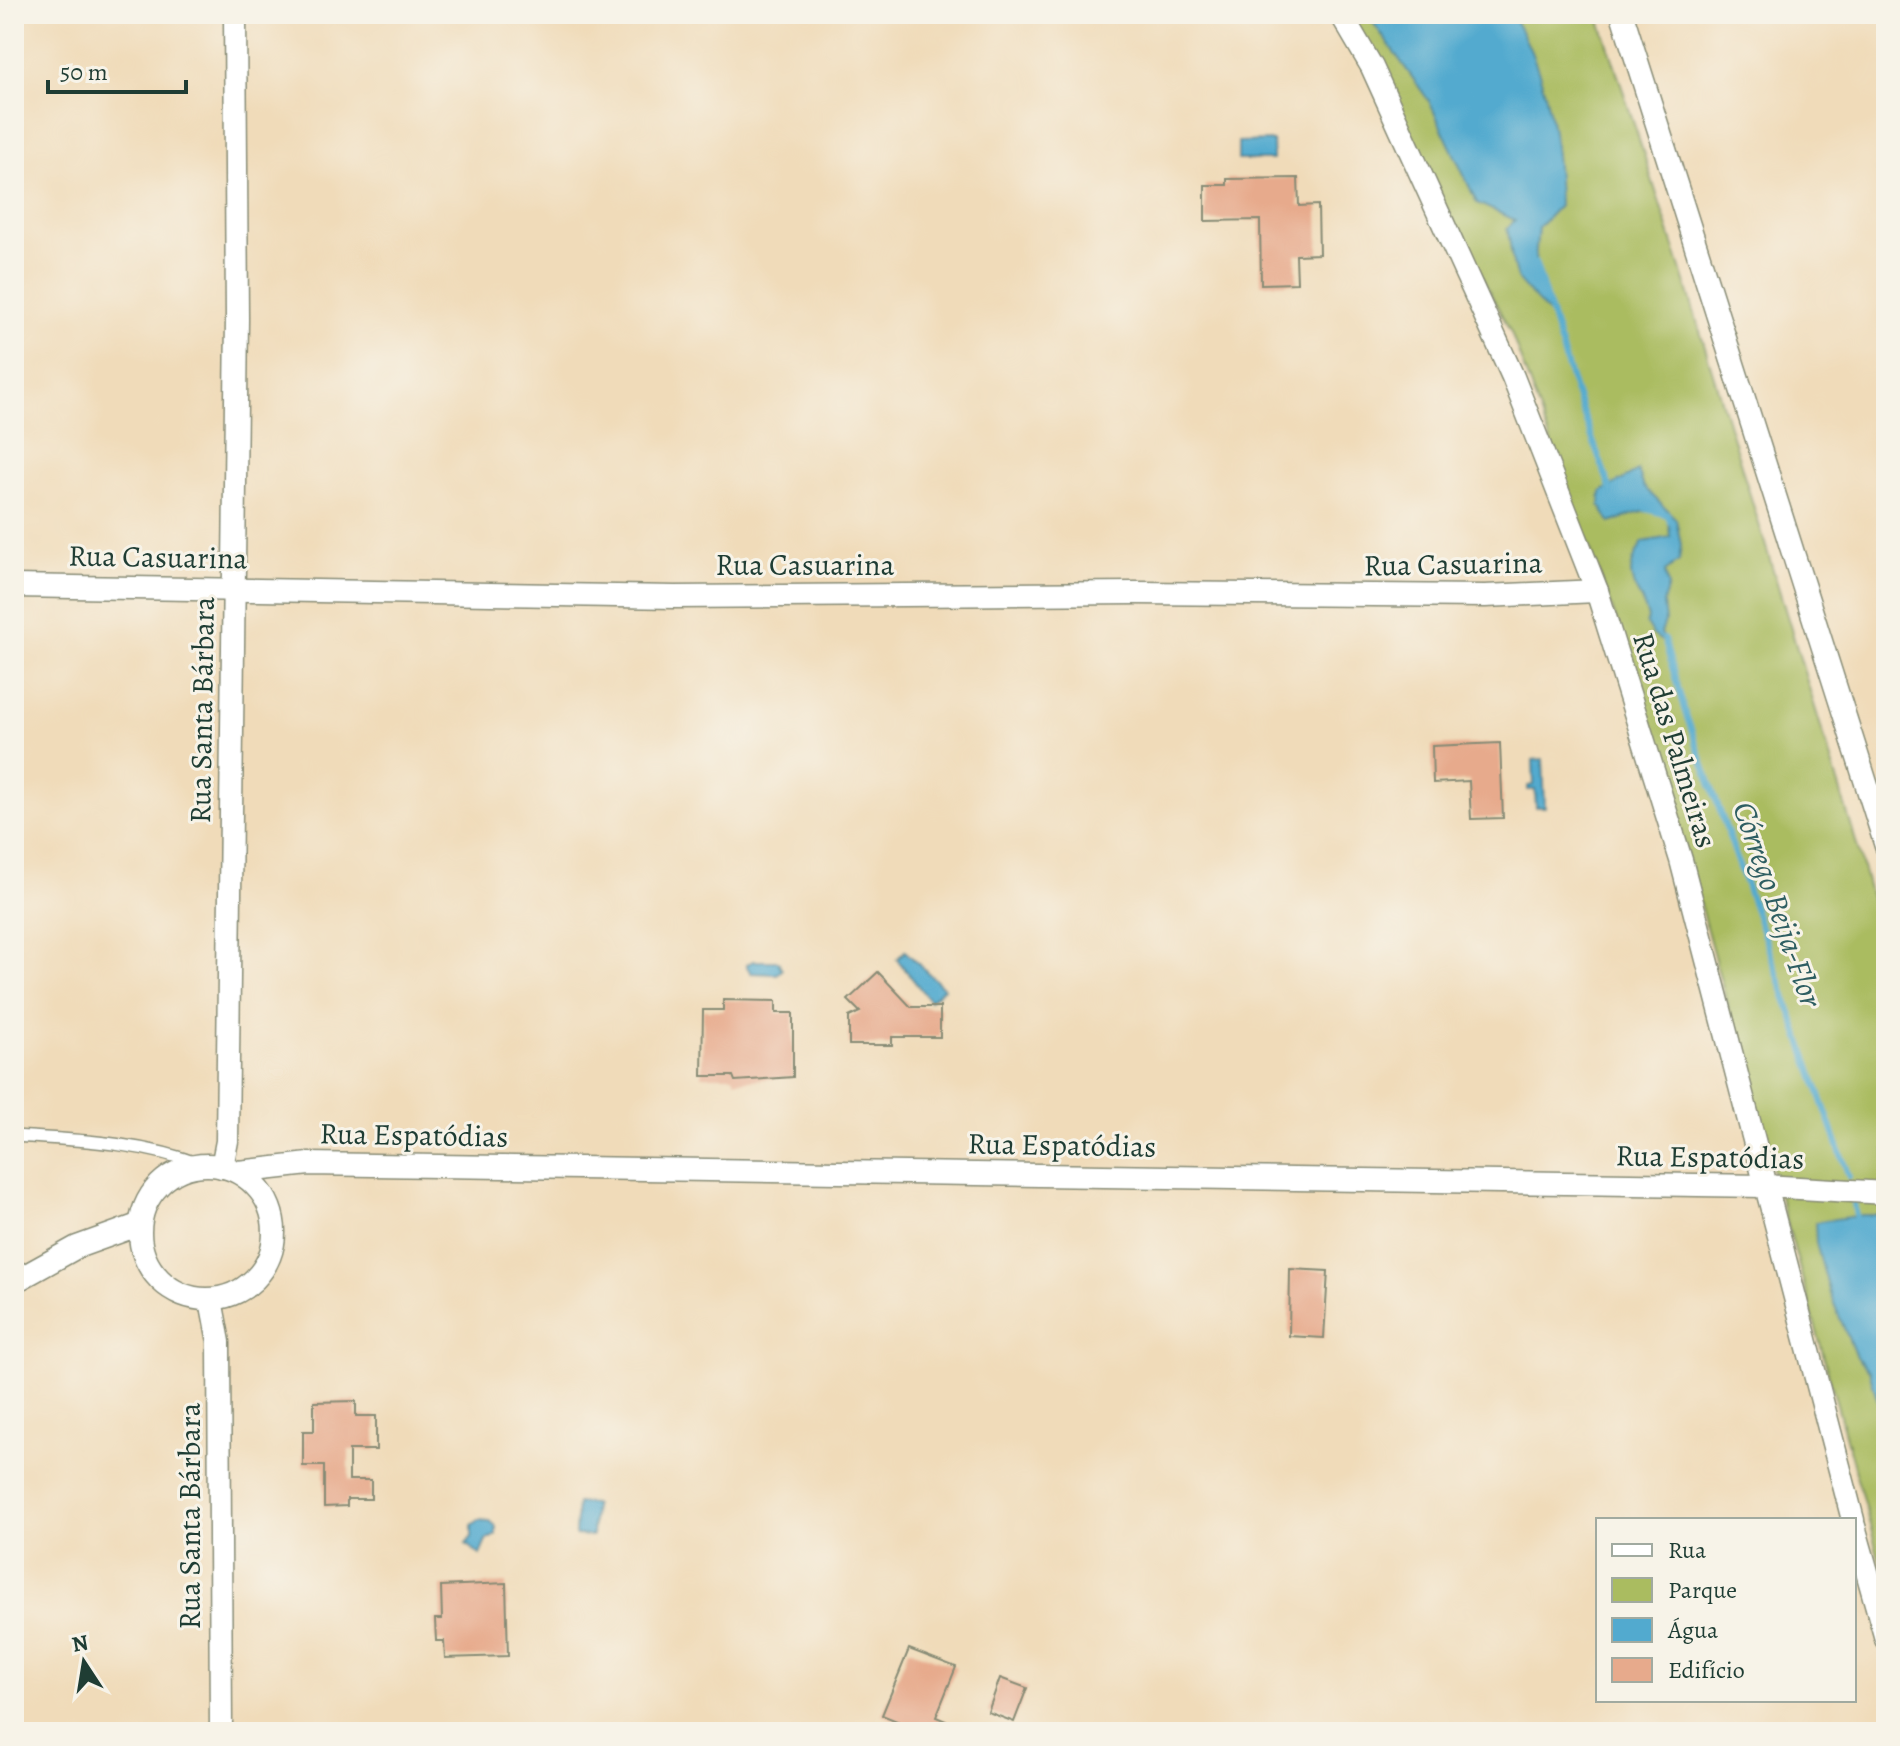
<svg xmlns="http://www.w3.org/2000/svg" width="1900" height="1746" font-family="Alegreya,serif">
<rect width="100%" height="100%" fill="#f7f3e8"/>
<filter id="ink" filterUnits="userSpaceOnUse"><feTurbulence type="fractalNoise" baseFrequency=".0125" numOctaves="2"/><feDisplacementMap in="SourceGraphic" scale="16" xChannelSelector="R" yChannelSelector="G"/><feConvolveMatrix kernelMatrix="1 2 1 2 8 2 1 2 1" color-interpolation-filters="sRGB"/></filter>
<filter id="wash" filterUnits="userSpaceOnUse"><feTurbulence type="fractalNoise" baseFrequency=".006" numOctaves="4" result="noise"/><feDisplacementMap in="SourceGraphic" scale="32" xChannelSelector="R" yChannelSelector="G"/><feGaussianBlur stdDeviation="1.8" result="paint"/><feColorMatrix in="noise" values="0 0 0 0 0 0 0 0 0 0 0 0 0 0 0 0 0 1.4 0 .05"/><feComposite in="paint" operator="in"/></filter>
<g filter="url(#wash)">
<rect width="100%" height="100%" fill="#f0dbb9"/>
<!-- green -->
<path fill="#aabc60" stroke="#647c4a" stroke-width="2" d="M1346 14H1598L1678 259 1857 845 1886 954V1584L1639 682 1511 333Z"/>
<!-- water -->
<g fill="#52aacf" stroke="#387482" stroke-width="2">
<path d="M1379 14H1511C1547 69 1558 141 1559 206L1538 228 1535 261 1553 319C1545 308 1523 288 1518 280 1511 267 1511 243 1507 228L1515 220 1477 203 1429 101 1372 21Z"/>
<path d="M1273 141V160H1238V142Z"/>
<path d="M1638 471 1644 487 1676 519 1681 545 1679 561 1665 572 1668 586 1663 603 1665 622 1661 633 1667 645 1652 634 1646 624 1648 618C1638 582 1618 582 1643 542L1670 537 1668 515C1650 504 1629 517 1610 523L1600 505 1601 492Z"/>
<path d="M1543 759 1545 807H1536L1535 790H1528V786L1534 785 1533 760Z"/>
<path d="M905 951 944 988 930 1001 897 959Z"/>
<path d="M753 961H778L782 970 777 974 751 973 746 965Z"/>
<path d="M1862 1215H1886V1428L1869 1371 1856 1357 1830 1294 1816 1243 1815 1222Z"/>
<path d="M577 1503 594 1504 592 1536 575 1535Z"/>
<path d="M479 1520 489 1521 496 1527V1535L486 1541 480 1555 466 1544 472 1537V1525Z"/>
</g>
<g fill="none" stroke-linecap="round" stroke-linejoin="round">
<!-- stream -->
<g stroke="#52aacf" stroke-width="6">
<path d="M1535 262 1574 388 1612 493"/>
<path d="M1643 508 1668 515 1670 522"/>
<path d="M1664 639 1684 709 1849 1177"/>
<path d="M1854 1203 1857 1224"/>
</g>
</g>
<g id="blocks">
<!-- building -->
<g fill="#e7aa8c">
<path d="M1298 178 1299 206 1318 205 1319 254 1296 255 1297 283 1261 284 1260 220 1205 221V185H1227V179Z"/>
<path d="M1500 743 1503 818 1471 819 1469 781 1433 783 1432 746Z"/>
<path d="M878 972 911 1007H940V1037H892V1045H849V1017L860 1012 848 1000Z"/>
<path d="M723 1000 776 1001V1013H793V1077L735 1081 733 1076H702L703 1010H723Z"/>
<path d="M1290 1269 1328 1271 1324 1338 1289 1336Z"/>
<path d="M356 1401V1416H376V1450H349V1480H371V1499H347V1506L324 1507V1466H303V1431H314V1402Z"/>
<path d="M506 1583 508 1656 445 1658 444 1641H436L435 1619H442L441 1586Z"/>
<path d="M909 1649 956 1667 936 1717 972 1732H924L882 1715Z"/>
<path d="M1000 1678 1027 1688 1014 1722 988 1712Z"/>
</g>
</g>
</g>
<g filter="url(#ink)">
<use href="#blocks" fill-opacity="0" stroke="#888c76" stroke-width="2"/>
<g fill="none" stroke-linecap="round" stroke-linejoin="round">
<!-- service casing -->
<g stroke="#888c76" stroke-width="14">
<path id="service" d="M14 1136C78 1140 142 1142 202 1165"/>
</g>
<!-- minor casing -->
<g stroke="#888c76" stroke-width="25">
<g id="minor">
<path d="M1341 14 1372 67 1513 377 1597 591 1681 860 1853 1520"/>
<path d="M1622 14 1886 846"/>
<path d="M14 586 675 597 1136 593 1485 596 1597 591"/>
<circle cx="207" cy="1232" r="67"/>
<path d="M222 1167 227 1141 237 319 235 14"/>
<path d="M238 1172 309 1164 1764 1186 1886 1193"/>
<path d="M14 1282 77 1247 138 1225"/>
<path d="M211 1300 219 1342 221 1732"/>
<path d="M1854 1526 1886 1639"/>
</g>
</g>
<!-- service -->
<use href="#service" stroke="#fff" stroke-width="11"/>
<!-- minor -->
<use href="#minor" stroke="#fff" stroke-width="22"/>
</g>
</g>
<g text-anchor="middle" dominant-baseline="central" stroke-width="6" stroke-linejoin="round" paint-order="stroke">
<!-- street labels -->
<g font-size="30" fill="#1f3d34" stroke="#f7f3e8">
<text transform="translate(158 557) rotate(1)">Rua Casuarina</text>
<text transform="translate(1453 564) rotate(-1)">Rua Casuarina</text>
<text x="805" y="565">Rua Casuarina</text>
<text transform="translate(202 710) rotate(-89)">Rua Santa Bárbara</text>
<text transform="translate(1675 740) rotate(73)">Rua das Palmeiras</text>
<text transform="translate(414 1135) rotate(1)">Rua Espatódias</text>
<text transform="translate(1062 1145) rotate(1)">Rua Espatódias</text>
<text transform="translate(1710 1157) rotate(1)">Rua Espatódias</text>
<text transform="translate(190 1516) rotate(-90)">Rua Santa Bárbara</text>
</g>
<!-- water labels -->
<g font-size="32" font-style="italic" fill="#2e5e62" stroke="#f7f3e8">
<text transform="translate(1778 904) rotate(71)">Córrego Beija-Flor</text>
</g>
</g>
<!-- margin -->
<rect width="1900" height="1746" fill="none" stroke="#f7f3e8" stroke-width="48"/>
<!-- legend -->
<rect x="1596" y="1518" width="260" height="184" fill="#f7f3e8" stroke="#a1aaa0" stroke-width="2"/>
<rect x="1612" y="1544" width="40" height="12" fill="#ffffff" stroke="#a1aaa0" stroke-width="2"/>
<text x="1668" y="1558" font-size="24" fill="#1f3d34">Rua</text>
<rect x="1612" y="1578" width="40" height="24" fill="#aabc60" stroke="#a1aaa0" stroke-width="2"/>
<text x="1668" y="1598" font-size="24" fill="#1f3d34">Parque</text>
<rect x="1612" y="1618" width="40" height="24" fill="#52aacf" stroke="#a1aaa0" stroke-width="2"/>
<text x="1668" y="1638" font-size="24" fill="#1f3d34">Água</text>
<rect x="1612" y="1658" width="40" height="24" fill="#e7aa8c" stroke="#a1aaa0" stroke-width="2"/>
<text x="1668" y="1678" font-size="24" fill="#1f3d34">Edifício</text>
<!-- north arrow -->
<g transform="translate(84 1662) rotate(348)" stroke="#f7f3e8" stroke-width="6" paint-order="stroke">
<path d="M0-6L14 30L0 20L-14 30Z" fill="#1f3d34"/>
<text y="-12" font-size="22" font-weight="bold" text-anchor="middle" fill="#1f3d34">N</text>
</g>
<!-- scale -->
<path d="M48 80v12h138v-12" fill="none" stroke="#1f3d34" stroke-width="4"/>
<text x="60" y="80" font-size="24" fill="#1f3d34" stroke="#f7f3e8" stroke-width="6" paint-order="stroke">50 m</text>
</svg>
